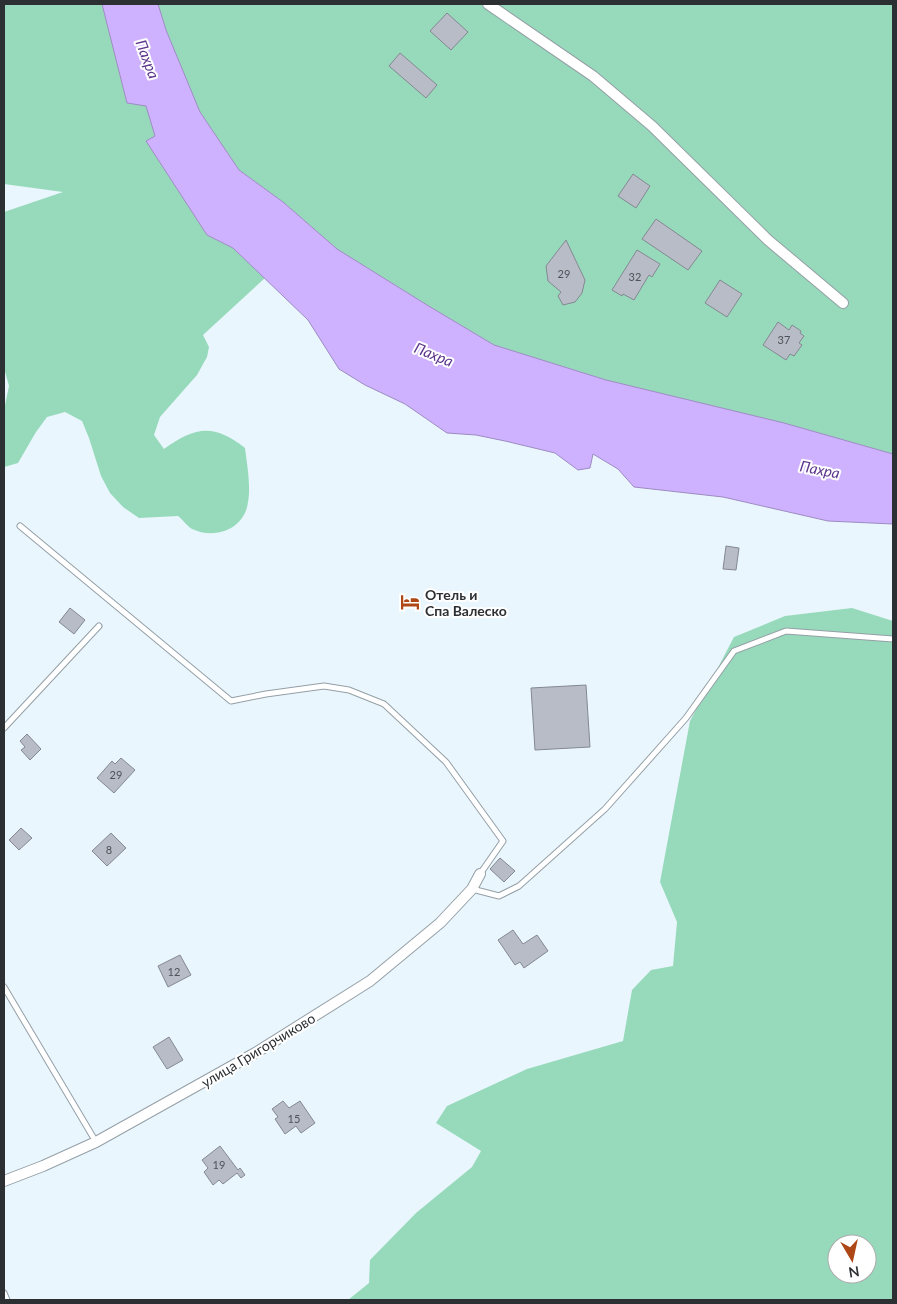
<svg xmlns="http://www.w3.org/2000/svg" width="897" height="1304" font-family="Lato,sans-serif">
<rect width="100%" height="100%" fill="#eaf6fd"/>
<!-- green -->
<g fill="#97dabb" fill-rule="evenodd">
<path d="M4 4H102L127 103 146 105 155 136 146 141 207 235 233 248 265 278 203 335 209 347 207 357 197 375 160 417 154 435 164 449C195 427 213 423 245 448 247 464 251 486 248 502 245 529 215 540 192 529 187 526 183 520 178 516L139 518 123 507 110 493 101 476 89 438 82 421 65 412 47 417 36 432 18 463 4 467V410L9 386 4 368V212L63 192 4 184Z"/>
<path d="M158 4H893V454L784 423 606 380 494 345 427 305 337 249 283 202 239 170 200 112 166 30Z"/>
<path d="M852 608 893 621V1300H348L369 1283 370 1260 416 1213 472 1167 481 1151 436 1123 447 1106 527 1069 623 1041 632 990 651 970 673 966 677 922 660 882 679 780 690 721 734 637 785 616ZM837 1244H867V1274H837Z"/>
</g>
<!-- water -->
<path fill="#ceb2ff" stroke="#9d8bc2" d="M102 4H158L166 30 200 112 239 170 283 202 337 249 427 305 494 345 606 380 784 423 893 454V524L828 521 723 497 634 487 618 469 593 454 590 468 578 470 555 453 505 441 476 435 447 433 405 404 365 385 339 369 308 320 233 248 207 235 146 141 155 136 146 106 127 103Z"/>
<!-- building -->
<g fill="#b7bcc6" stroke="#848892">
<path d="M447 13 468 32 451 50 430 31Z"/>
<path d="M400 53 437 85 426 98 389 66Z"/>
<path d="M633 174 650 186 636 208 618 196Z"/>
<path d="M656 219 702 251 688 270 642 239Z"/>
<path d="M566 240 585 280 582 293 575 302 563 305 558 296 561 292 548 281 546 266Z"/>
<path d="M637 250 660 264 652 277 649 275 634 300 623 294 622 296 612 290Z"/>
<path d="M720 280 742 294 727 317 705 303Z"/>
<path d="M778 322 789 330 792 325 801 331 800 333 804 336 799 343 802 345 794 356 790 354 786 360 763 345Z"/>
<path d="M726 546 739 548 736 570 723 569Z"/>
<path d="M70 608 85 620 74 634 59 622Z"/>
<path d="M586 685 590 747 535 750 531 688Z"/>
<path d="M27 734 41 749 30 760 21 750 25 747 20 741Z"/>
<path d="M121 758 135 770 114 793 97 778 112 761 115 764Z"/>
<path d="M21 828 32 838 19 850 9 840Z"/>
<path d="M111 833 126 848 107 866 92 851Z"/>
<path d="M500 858 515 871 504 882 490 869Z"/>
<path d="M513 930 523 944 537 935 548 951 524 968 520 962 515 965 498 940Z"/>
<path d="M180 955 191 975 168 987 158 966Z"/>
<path d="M169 1037 183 1060 167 1069 153 1047Z"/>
<path d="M283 1101 289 1108 300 1101 315 1123 301 1133 296 1126 285 1134 275 1119 278 1117 272 1109Z"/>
<path d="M220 1146 238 1170 240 1168 245 1175 241 1178 237 1173 223 1184 219 1180 213 1185 204 1172 208 1168 202 1160Z"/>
</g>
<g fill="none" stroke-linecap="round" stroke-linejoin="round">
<!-- lane casing -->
<g stroke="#949fa6" stroke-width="7">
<g id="lane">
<path d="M20 526 231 701 266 694 324 686 349 690 384 704 446 762 503 841 480 874"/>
<path d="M4 728 99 626"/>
<path d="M472 889 499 896 519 886 605 809 686 718 734 651 786 631 893 639"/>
<path d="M4 987 96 1142"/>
<path d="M4 1293 7 1300"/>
</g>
</g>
<!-- street casing -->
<g stroke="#949fa6" stroke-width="12">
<g id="street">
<path d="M488 4 593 76 652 126 768 240 843 303"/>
<path d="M4 1181 43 1166 96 1142 257 1052 370 981 440 923 472 889 480 874"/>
</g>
</g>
<!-- lane -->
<use href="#lane" stroke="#fff" stroke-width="5"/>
<!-- street -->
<use href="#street" stroke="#fff" stroke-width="10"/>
</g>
<!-- icons -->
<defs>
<g id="hotel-bare" transform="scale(1.5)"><path d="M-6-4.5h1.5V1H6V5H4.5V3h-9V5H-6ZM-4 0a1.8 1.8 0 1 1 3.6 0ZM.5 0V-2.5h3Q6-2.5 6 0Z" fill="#ad4816" stroke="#fff" stroke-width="2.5" paint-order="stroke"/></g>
</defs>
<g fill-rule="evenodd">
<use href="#hotel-bare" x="410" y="602"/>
</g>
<g text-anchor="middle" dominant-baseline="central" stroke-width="4" stroke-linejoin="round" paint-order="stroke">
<!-- number labels -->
<g font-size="11" fill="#4f5358">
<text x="564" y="273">29</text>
<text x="635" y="276">32</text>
<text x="784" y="339">37</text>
<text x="116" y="774">29</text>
<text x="109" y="849">8</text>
<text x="174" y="971">12</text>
<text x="294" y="1118">15</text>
<text x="219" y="1164">19</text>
</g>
<!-- poi labels -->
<g font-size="14" font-weight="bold" fill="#2c3033" stroke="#fff" text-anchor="start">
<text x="425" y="594">Отель и<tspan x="425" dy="16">Спа Валеско</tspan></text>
</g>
<!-- street labels -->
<g font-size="14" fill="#2c3033" stroke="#fff">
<text transform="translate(258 1050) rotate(-31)">улица Григорчиково</text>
</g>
<!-- water labels -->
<g font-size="15" font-style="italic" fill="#5c358c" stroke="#fff">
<text transform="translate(148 59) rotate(69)">Пахра</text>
<text transform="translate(434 354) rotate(22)">Пахра</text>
<text transform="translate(820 469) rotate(11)">Пахра</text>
</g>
</g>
<!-- border -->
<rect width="897" height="1304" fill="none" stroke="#2c3033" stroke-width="10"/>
<!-- north arrow -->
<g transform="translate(852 1259) rotate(171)"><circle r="24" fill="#ffffff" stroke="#abacad"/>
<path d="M0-4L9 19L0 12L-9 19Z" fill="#ad4816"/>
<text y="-8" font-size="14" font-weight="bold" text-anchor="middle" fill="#2c3033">N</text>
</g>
</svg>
